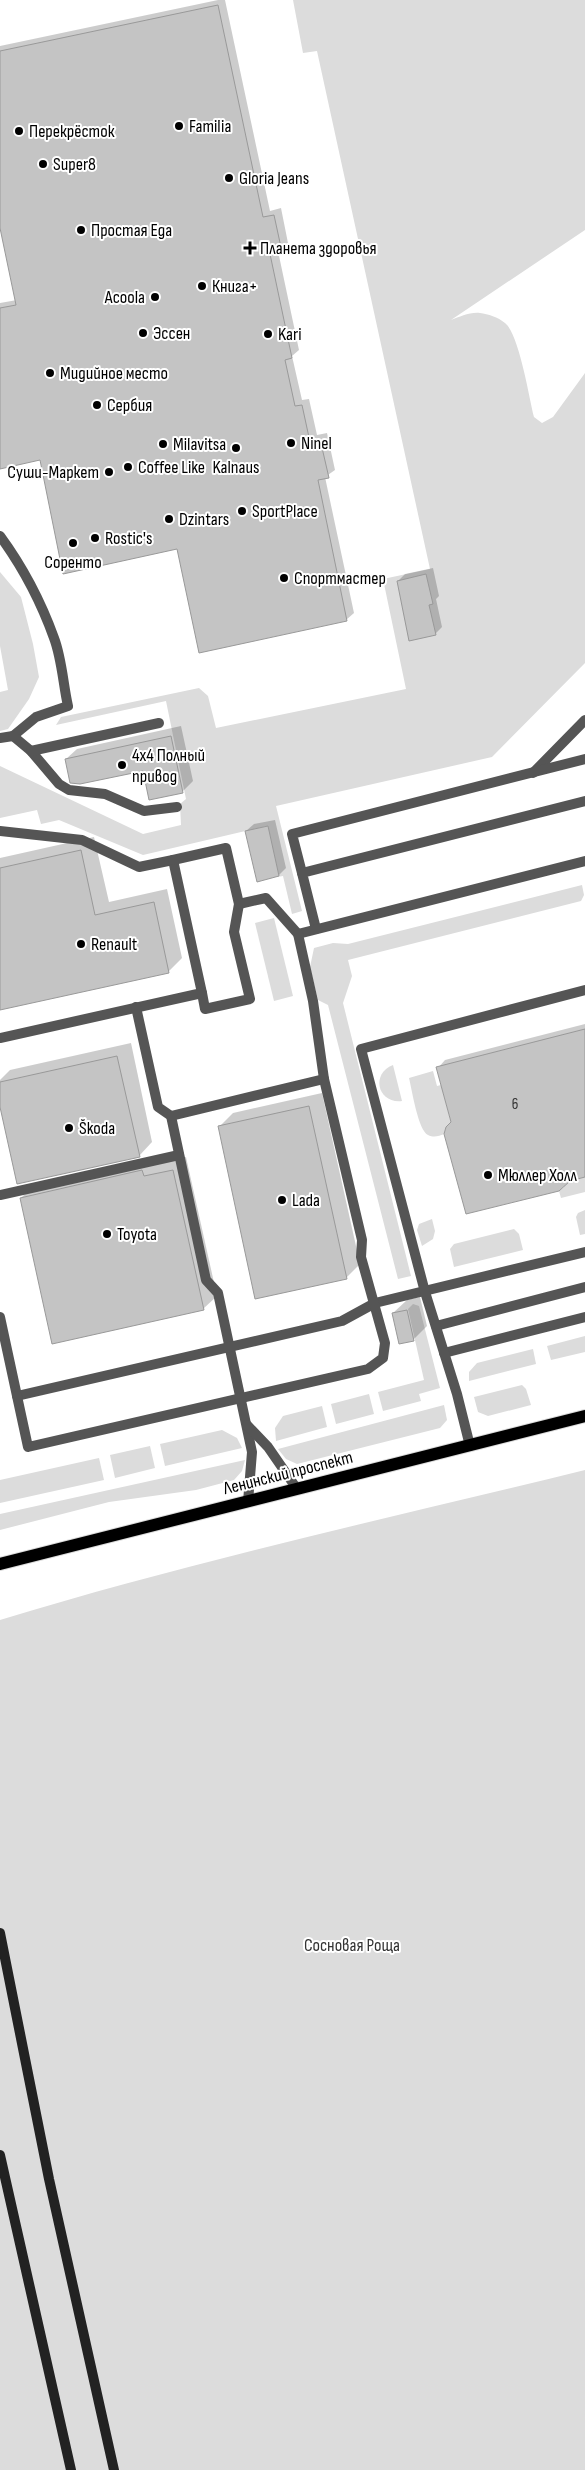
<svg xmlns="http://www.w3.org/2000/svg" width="585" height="2470" font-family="'Sofia Sans Condensed',sans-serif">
<rect width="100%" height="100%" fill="#fff"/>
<!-- green -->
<g fill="#dcdcdc">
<path d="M293 0H585V230L451 320C460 317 469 312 480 313 488 314 498 317 505 323 519 334 529 397 534 417L542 423 553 417 585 373V663L492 757 276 806 302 911 292 914 283 876 277 877 279 876 267 826 143 855 59 820 41 824 37 810 0 818V766L143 834 181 825 180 804 186 799 166 701 56 725 61 717 199 688 208 696 216 728 406 689 383 579 430 569 317 51 303 53Z"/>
<path d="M0 572 21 597 33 644 39 677 29 699 8 729 0 731V692L8 690 0 646Z"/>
<path d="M582 885 584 895 581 901 348 960 352 976 343 1003 411 1276 398 1279 328 1005 318 1000 310 967 314 948 333 943 348 944Z"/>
<path d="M274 918 293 996 274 1001 255 923Z"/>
<path d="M393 1065 402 1101C378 1104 370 1074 393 1065Z"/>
<path d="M433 1071 437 1086 441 1085 451 1123 446 1127 444 1134C439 1136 434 1138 428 1135 418 1130 412 1090 409 1078Z"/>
<path d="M585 1177V1192L561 1198 559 1191 564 1187V1183Z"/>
<path d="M585 1210V1234L580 1235 576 1217 578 1213Z"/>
<path d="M432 1219 435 1231 433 1239 422 1246 417 1230 419 1224Z"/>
<path d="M514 1229 519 1234 523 1250 454 1267 450 1249 454 1244Z"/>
<path d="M413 1304 419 1306 440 1388 419 1394 421 1401 383 1411 378 1392 424 1380 408 1309Z"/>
<path d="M585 1336V1352L551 1360 547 1346Z"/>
<path d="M533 1349 536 1364 469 1381V1372L477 1363Z"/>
<path d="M522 1385 526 1389 531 1405 488 1416 478 1412 474 1397Z"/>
<path d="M369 1394 374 1414 336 1424 331 1404Z"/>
<path d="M444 1405 447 1420 440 1428 297 1464 286 1459 278 1449Z"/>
<path d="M322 1406 327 1427 276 1441 275 1428 283 1416Z"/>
<path d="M222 1430 237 1438 242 1448 165 1466 160 1444Z"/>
<path d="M150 1446 155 1468 115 1478 110 1455Z"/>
<path d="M99 1458 104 1480 0 1503V1480Z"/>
<path d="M245 1460 242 1471 234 1480 196 1490 109 1502 0 1530V1514Z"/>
<path d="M585 1470V2470H0V1620C192 1561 390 1518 585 1470Z"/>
</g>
<!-- shadow -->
<g fill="#0003">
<path d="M218 0H225L270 211 281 208 288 243 278 251 299 350 292 356 302 400 309 399 317 435 327 433 335 470 325 477 354 613 346 620 178 548 41 459 0 468V303L17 300 0 221V46Z"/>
<path d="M433 568 439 596 436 599 442 627 435 634 398 581 405 574Z"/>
<path d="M181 726 193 781 183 791 150 798 144 769 66 759 77 749Z"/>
<path d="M275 820 286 868 279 875 246 831 254 824Z"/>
<path d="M94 837 109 902 167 889 182 958 168 972 0 1009V858Z"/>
<path d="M585 1024V1176L452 1122 438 1068 445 1060Z"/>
<path d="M131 1043 152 1142 139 1156 0 1102V1080L10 1070Z"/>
<path d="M322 1093 360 1264 346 1278 219 1127 233 1113Z"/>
<path d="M186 1157 217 1296 203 1309 21 1198 35 1184Z"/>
<path d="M420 1297 427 1326 413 1340 393 1313 407 1300Z"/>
</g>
<!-- building -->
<g fill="#c4c4c4" stroke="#999">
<path d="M218 5 263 217 274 215 282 252 270 254 292 358 285 360 295 406 302 405 310 442 320 439 329 478 318 480 347 621 199 653 177 549 63 574 40 460 0 469V308L16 305 0 228V51Z"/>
<path d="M426 574 433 604 429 605 436 635 409 641 397 581Z"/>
<path d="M171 736 183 793 149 800 143 771 80 784 70 783 65 759Z"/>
<path d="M268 826 279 876 257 882 245 831Z"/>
<path d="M81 850 95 915 154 902 169 973 0 1010V868Z"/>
<path d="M585 1029V1177L570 1181 559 1191 466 1214 444 1134 446 1127 451 1122 436 1067Z"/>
<path d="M117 1056 140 1157 17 1184 0 1107V1082Z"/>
<path d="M309 1106 347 1279 255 1299 218 1126Z"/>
<path d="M142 1170 144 1176 173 1170 204 1310 52 1344 20 1198Z"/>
<path d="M407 1310 414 1341 399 1344 392 1313Z"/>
</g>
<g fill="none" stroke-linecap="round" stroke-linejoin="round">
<!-- primary casing -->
<g stroke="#dbdbdb" stroke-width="14">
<path id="primary" d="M0 1564 585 1416"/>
</g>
<!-- service -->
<g stroke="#555" stroke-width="10">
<path d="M0 536C22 566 41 602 54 638 62 659 63 684 68 706L36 717 13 736 0 738"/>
<path d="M13 736 31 751 59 784 69 790 105 794 144 811 177 807"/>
<path d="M31 751 159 723"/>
<path d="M533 773 585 720"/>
<path d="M0 831 82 840 139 867 173 860 202 993 0 1038"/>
<path d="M173 860 226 848 239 904 234 932 250 999 205 1009 202 993"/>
<path d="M302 873 292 834 585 759"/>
<path d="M316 929 302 873 585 801"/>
<path d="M298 934 585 861"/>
<path d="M136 1007 158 1107 171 1116 206 1280 218 1293 252 1452 248 1502"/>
<path d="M171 1116 324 1079"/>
<path d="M0 1195 179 1155"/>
<path d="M0 1317 17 1396 342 1321 375 1303 585 1252"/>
<path d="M436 1326 585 1287"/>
<path d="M444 1353 585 1317"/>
<path d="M17 1396 28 1447 368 1369 383 1358 385 1343 361 1257 362 1240 324 1079 313 1001 298 934 266 898 239 904"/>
<path d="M247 1425 268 1447 297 1489"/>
<path d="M470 1446 457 1394 425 1292 361 1049 585 990"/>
</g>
<!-- secondary -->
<g stroke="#222" stroke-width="10">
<path d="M0 1933 49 2179 114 2470"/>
<path d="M0 2155 71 2470"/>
</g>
<!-- primary -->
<use href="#primary" stroke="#000" stroke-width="12"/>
</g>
<!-- markers -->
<g fill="#000" stroke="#fff" stroke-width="2">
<circle cx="179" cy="126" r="5"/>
<circle cx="19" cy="131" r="5"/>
<circle cx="43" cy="164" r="5"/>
<circle cx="229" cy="178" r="5"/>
<circle cx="81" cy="230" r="5"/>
<path d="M247.5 240.5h5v5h5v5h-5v5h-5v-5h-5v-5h5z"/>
<circle cx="202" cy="286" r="5"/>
<circle cx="155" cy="297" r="5"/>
<circle cx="143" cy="333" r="5"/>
<circle cx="268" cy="334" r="5"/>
<circle cx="50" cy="373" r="5"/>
<circle cx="97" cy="405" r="5"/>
<circle cx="291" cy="443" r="5"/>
<circle cx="163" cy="444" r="5"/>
<circle cx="236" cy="448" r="5"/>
<circle cx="128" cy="467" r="5"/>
<circle cx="109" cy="472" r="5"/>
<circle cx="242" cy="511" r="5"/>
<circle cx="169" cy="519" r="5"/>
<circle cx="95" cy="538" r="5"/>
<circle cx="73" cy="543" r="5"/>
<circle cx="284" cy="578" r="5"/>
<circle cx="122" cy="765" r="5"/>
<circle cx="81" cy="944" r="5"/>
<circle cx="69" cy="1128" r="5"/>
<circle cx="488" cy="1175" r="5"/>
<circle cx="282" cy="1200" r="5"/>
<circle cx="107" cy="1234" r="5"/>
</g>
<g text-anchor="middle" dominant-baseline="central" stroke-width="4" stroke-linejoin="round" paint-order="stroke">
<!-- number labels -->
<g font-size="15" fill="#313131">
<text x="515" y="1104">6</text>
</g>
<!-- poi labels -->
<g font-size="18" fill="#000" stroke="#fff" text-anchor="start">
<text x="189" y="126">Familia</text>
<text x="29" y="131">Перекрёсток</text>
<text x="53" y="164">Super8</text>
<text x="239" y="178">Gloria Jeans</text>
<text x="91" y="230">Простая Еда</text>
<text x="260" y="248">Планета здоровья</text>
<text x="212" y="286">Книга+</text>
<text x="145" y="297" text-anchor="end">Acoola</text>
<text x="153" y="333">Эссен</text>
<text x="278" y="334">Kari</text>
<text x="60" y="373">Мидийное место</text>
<text x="107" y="405">Сербия</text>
<text x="301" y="443">Ninel</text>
<text x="173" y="444">Milavitsa</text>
<text x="138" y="467">Coffee Like</text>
<text x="236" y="467" text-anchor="middle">Kalnaus</text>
<text x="99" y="472" text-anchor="end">Суши-Маркет</text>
<text x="252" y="511">SportPlace</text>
<text x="179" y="519">Dzintars</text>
<text x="105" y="538">Rostic's</text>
<text x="73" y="562" text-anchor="middle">Соренто</text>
<text x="294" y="578">Спортмастер</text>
<text x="132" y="755">4x4 Полный<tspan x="132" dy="21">привод</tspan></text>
<text x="91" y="944">Renault</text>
<text x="79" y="1128">Škoda</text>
<text x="498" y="1175">Мюллер Холл</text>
<text x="292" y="1200">Lada</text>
<text x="117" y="1234">Toyota</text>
</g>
<!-- street labels -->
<g font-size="18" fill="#000" stroke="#fff">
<text transform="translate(288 1473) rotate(-14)">Ленинский проспект</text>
</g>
<!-- park labels -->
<g font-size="18" fill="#333" stroke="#fff">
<text x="352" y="1945">Сосновая Роща</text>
</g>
</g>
</svg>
